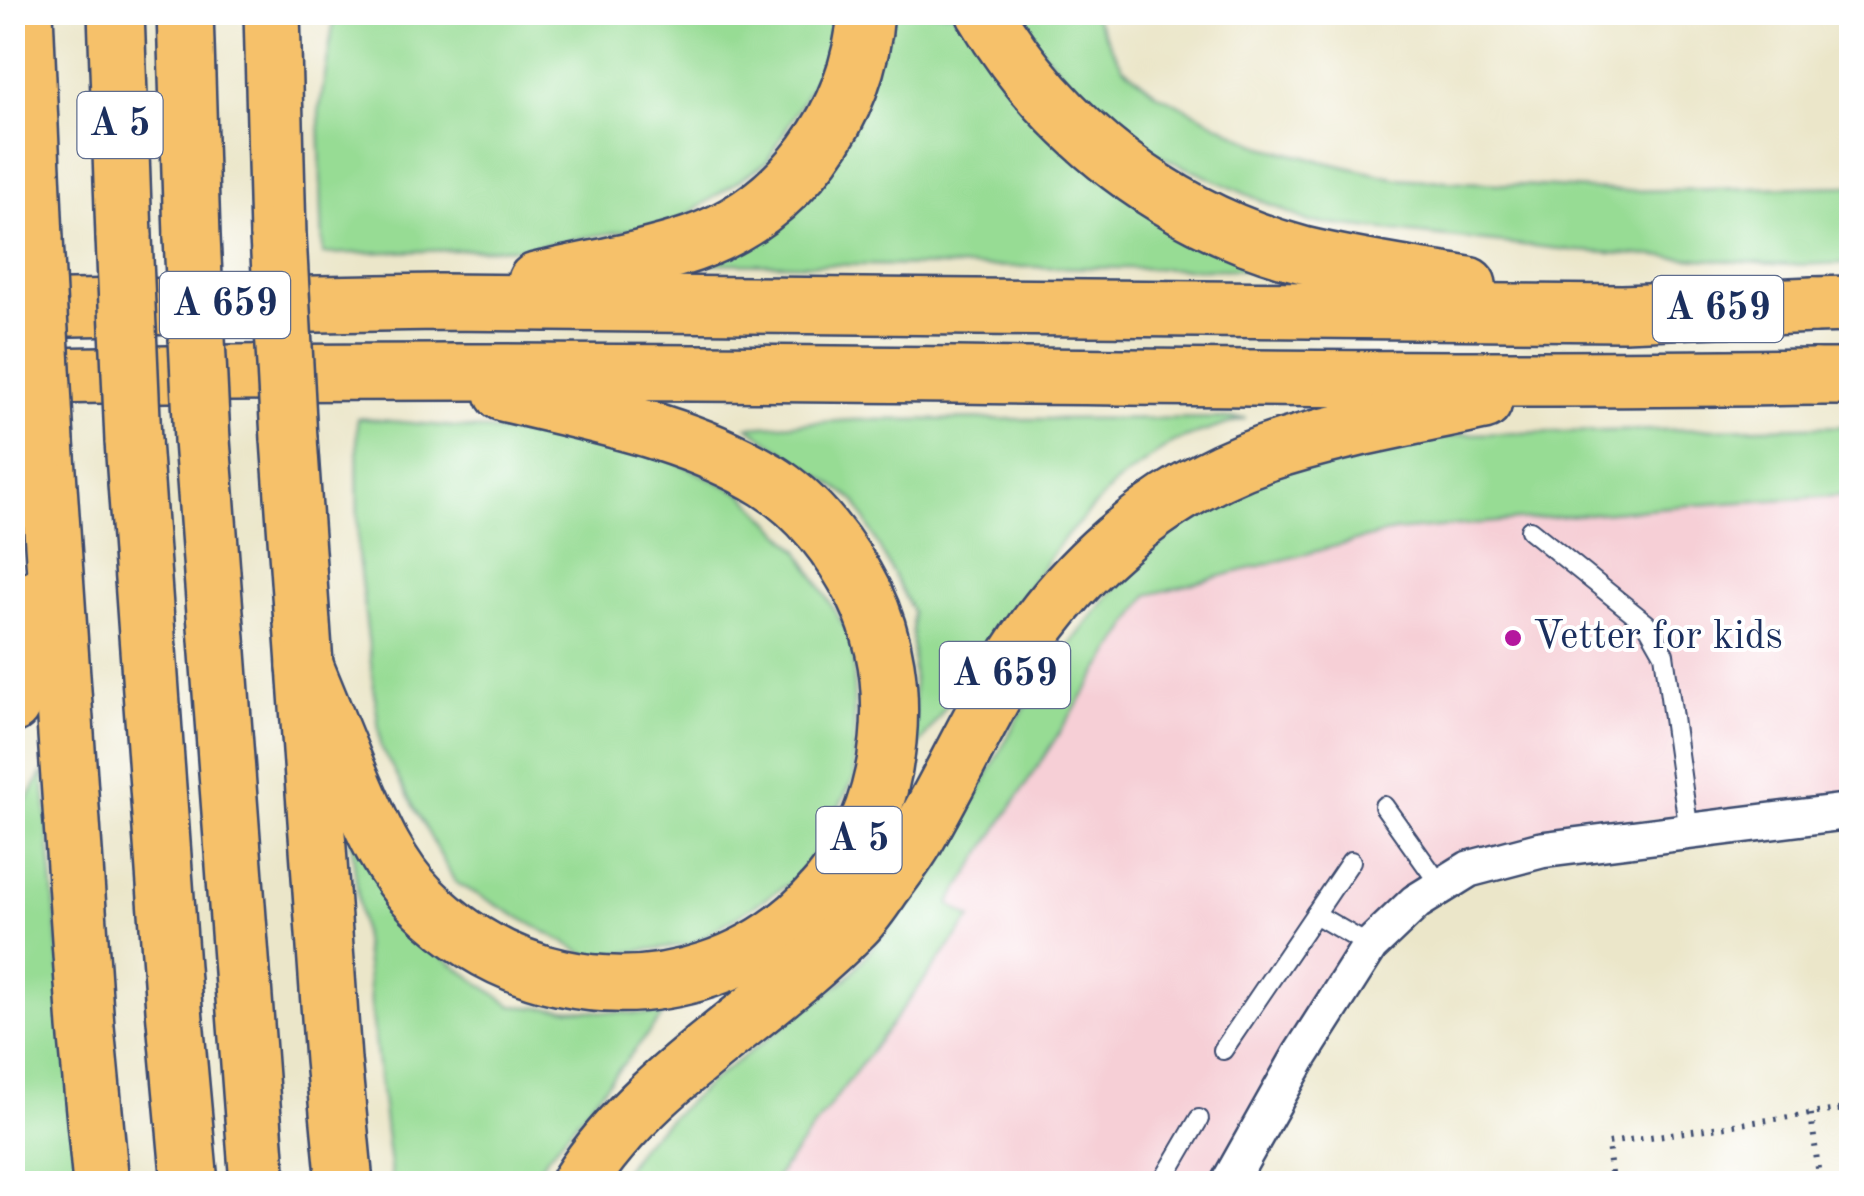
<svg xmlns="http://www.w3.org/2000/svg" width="1864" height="1196" font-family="'Old Standard TT',serif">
<rect width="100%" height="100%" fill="#fff"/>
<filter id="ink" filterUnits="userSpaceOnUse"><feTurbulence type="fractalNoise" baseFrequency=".01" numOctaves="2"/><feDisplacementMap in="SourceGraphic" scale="20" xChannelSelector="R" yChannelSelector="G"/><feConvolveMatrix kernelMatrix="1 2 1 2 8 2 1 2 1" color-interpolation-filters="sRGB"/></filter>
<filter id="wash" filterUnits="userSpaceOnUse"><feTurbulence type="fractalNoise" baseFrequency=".0048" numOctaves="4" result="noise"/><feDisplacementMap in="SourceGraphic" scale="40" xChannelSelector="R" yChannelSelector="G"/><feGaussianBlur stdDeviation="2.25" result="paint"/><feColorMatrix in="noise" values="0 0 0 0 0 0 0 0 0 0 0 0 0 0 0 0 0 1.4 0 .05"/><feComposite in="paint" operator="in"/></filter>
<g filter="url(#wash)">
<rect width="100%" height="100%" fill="#ebe6c9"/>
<!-- built -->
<path fill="#f6cfd6" d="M1851 495V794L1556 832 1468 856 1390 903 1325 986 1212 1183 772 1184 971 919 949 905 1148 595 1394 531 1680 506Z"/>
<!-- green -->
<g fill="#97dc94" stroke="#598679" stroke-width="2.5">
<path d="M970 12 1280 270 697 263 781 221 879 13Z"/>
<path d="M335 13H835L825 62 767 162 676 222 523 248 323 254 319 113Z"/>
<path d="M1010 13H1092L1123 67 1156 93 1263 147 1393 178 1626 191 1851 186V263L1790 265 1579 251 1309 222 1149 151 1085 100Z"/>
<path d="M357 418 587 439 668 458 743 494 799 551 853 641 855 777 800 877 692 944 591 957 455 882 381 747 358 556Z"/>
<path d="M1246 418 1173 442 1116 483 1059 544 915 751 912 611 855 500 748 427 852 420Z"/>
<path d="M1851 426V495L1680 506 1394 531 1148 595 949 904 971 918 772 1183 615 1184 642 1144 710 1082 846 979 937 869 1018 718 1058 660 1129 570 1194 515 1290 466 1465 434Z"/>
<path d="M43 772 79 1183 13 1184V824Z"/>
<path d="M350 830 392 903 441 956 512 1006 663 1015 526 1183H392Z"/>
</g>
</g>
<g filter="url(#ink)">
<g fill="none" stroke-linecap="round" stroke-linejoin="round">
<!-- lane casing -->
<g stroke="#3a4a6e" stroke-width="22">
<g id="lane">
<path d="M1530 530 1647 624 1664 654 1689 832"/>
<path d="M1384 806 1441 886"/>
<path d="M1315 914 1370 946"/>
<path d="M1223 1050 1351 861"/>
<path d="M1161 1184 1199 1119"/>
</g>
</g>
<!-- street casing -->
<g stroke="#3a4a6e" stroke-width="40">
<path id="street" d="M1228 1184 1300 1056 1370 946 1416 902 1469 869 1541 850 1852 811"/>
</g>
<!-- primary casing -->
<g stroke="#3a4a6e" stroke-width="60">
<g id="primary">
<path d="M1814 305 1852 304"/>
<path d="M1816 377H1852"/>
</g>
</g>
<!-- highway casing -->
<g stroke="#3a4a6e" stroke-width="60">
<g id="highway">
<path d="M25 12 35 239"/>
<path d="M116 12 124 237"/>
<path d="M185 12 192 237"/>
<path d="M272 12 278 236"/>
<path d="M984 12C1054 131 1169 220 1303 255 1357 268 1413 276 1468 285"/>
<path d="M536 281C587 269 642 261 692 244 790 210 859 115 866 12"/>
<path d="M12 309 438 302 1623 313 1814 305"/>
<path d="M12 377C614 362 1215 386 1816 377"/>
<path d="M289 439 333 1060 345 1184"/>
<path d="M202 440 258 1184"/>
<path d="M133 441 174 1009 190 1184"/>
<path d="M46 442 86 1027 101 1184"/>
<path d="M305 666C319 701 334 736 348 771 368 817 386 865 422 901 586 1064 865 975 888 741 893 691 886 639 864 594 842 550 809 506 767 480 687 431 593 415 503 393"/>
<path d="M12 705 39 596"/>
<path d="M578 1184C646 1076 765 1016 852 926 865 914 874 899 884 885 895 870 906 856 915 841 947 787 973 730 1005 675 1062 577 1155 492 1264 454 1335 430 1411 418 1484 402"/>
</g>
</g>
<!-- path -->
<g stroke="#3a4a6e" stroke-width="6" stroke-dasharray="2.5 8" stroke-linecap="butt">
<path d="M1850 12 1847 182H1852"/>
<path d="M1811 1114 1820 1184"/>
<path d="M1612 1184 1608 1143 1852 1108"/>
</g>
<!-- lane -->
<use href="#lane" stroke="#fff" stroke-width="18"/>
<!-- street -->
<use href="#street" stroke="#fff" stroke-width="35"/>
<!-- primary -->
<use href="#primary" stroke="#f6c16b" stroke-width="55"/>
<!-- highway -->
<use href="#highway" stroke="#f6c16b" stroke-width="55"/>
<!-- highway-bridge casing -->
<g stroke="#3a4a6e" stroke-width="60" stroke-linecap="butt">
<g id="highway-bridge">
<path d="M278 236 289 439"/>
<path d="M124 237 133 441"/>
<path d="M192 237 202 440"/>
<path d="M35 239 46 442"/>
</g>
</g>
<!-- highway-bridge -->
<use href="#highway-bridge" stroke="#f6c16b" stroke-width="55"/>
</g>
</g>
<!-- markers -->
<circle fill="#b5179e" stroke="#fff" stroke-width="4" cx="1513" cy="638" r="10"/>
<g text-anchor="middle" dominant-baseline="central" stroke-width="8" stroke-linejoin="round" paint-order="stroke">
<!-- shield labels -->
<g fill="#fff" stroke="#5f6d8e" stroke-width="2.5">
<rect x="77.5" y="92" width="85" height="66" rx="8"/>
<rect x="160" y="272" width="130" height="66" rx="8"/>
<rect x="1653" y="276" width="130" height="66" rx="8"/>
<rect x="940" y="642" width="130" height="66" rx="8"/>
<rect x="816.5" y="807" width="85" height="66" rx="8"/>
</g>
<g font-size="38" font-weight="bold" fill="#1b2f5e">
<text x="120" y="125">A 5</text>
<text x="225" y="305">A 659</text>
<text x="1718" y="309">A 659</text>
<text x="1005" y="675">A 659</text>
<text x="859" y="840">A 5</text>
</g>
<!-- poi labels -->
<g font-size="40" fill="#1b2f5e" stroke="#fff" text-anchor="start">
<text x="1533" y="638">Vetter for kids</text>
</g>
</g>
<!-- margin -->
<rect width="1864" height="1196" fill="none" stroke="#fff" stroke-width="50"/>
</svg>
